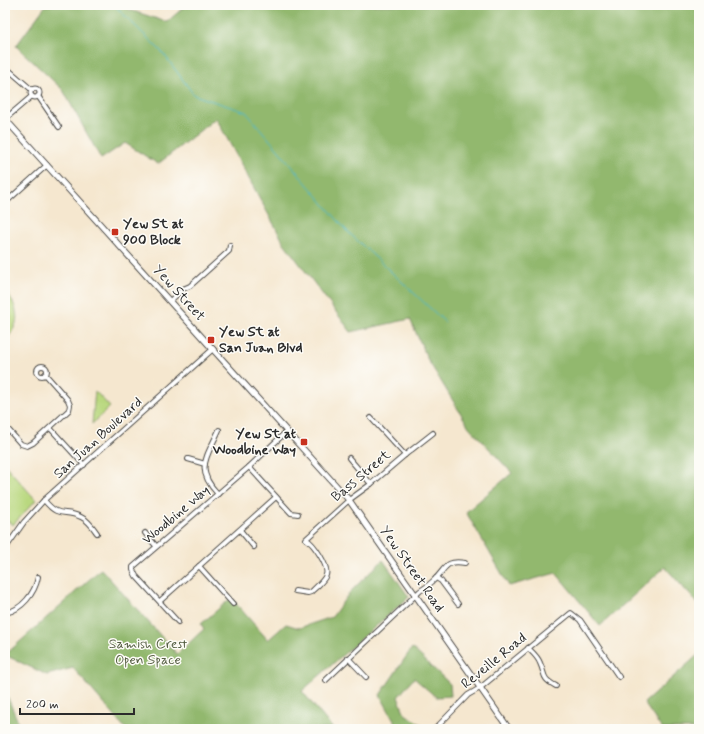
<svg xmlns="http://www.w3.org/2000/svg" width="704" height="734" font-family="Mynerve,sans-serif">
<rect width="100%" height="100%" fill="#fdfcf7"/>
<filter id="ink" filterUnits="userSpaceOnUse"><feTurbulence type="fractalNoise" baseFrequency=".025" numOctaves="2"/><feDisplacementMap in="SourceGraphic" scale="8" xChannelSelector="R" yChannelSelector="G"/><feConvolveMatrix kernelMatrix="1 2 1 2 8 2 1 2 1" color-interpolation-filters="sRGB"/></filter>
<filter id="wash" filterUnits="userSpaceOnUse"><feTurbulence type="fractalNoise" baseFrequency=".012" numOctaves="4" result="noise"/><feDisplacementMap in="SourceGraphic" scale="16" xChannelSelector="R" yChannelSelector="G"/><feGaussianBlur stdDeviation="0.9" result="paint"/><feColorMatrix in="noise" values="0 0 0 0 0 0 0 0 0 0 0 0 0 0 0 0 0 1.4 0 .05"/><feComposite in="paint" operator="in"/></filter>
<g filter="url(#wash)">
<rect width="100%" height="100%" fill="#f5e7cf"/>
<!-- green -->
<g fill="#b9d87f" stroke="#728255">
<path d="M5 290C12 298 19 312 16 323 14 330 8 337 5 343V330L7 327 9 308 5 298Z"/>
<path d="M95 391 110 407 92 424Z"/>
<path d="M5 465 36 500 13 525 5 519Z"/>
</g>
<!-- forest -->
<g fill="#92b86e" stroke="#5e724c">
<path d="M46 5H122L127 9 167 22 186 5H699V605L665 567 600 626 556 573 509 586 466 512 512 473 469 427 428 360 410 319 351 332 284 243 216 118 158 164 125 143 101 159 63 90 16 46Z"/>
<path d="M383 560 409 597 302 691 333 729H124L125 728 73 668 47 675 5 655 101 569 177 654 204 629 201 624 231 598 268 640 286 624 299 628 332 617 350 592Z"/>
<path d="M412 648 450 684 451 696 436 697 414 678 398 697 405 714 428 729H399L380 695Z"/>
<path d="M699 654V729H662L644 703Z"/>
<path d="M5 691 18 722 13 729H5Z"/>
</g>
<g fill="none" stroke-linecap="round" stroke-linejoin="round">
<!-- stream -->
<path stroke="#4cb9c7" stroke-width="1" d="M114 5 163 53 194 95 246 112 346 230 445 322"/>
</g>
</g>
<g filter="url(#ink)">
<g fill="none" stroke-linecap="round" stroke-linejoin="round">
<!-- minor casing -->
<g stroke="#494744" stroke-width="6">
<g id="minor">
<path d="M10 71 32 90"/>
<circle cx="35" cy="93" r="4.5"/>
<path d="M38 96 59 127"/>
<path d="M5 119 32 96"/>
<path d="M5 203 47 165"/>
<path d="M170 301 183 289 190 286 229 251 230 245"/>
<circle cx="42" cy="371" r="5"/>
<path d="M5 412 7 416 5 420"/>
<path d="M371 418 405 455"/>
<path d="M5 426 21 444 27 446 33 443 69 410 70 405 68 400 45 374"/>
<path d="M50 428 84 465"/>
<path d="M349 458 371 484"/>
<path d="M188 459 205 464"/>
<path d="M249 467 291 513 298 514"/>
<path d="M218 494C194 469 207 457 219 430"/>
<path d="M44 500C60 520 64 508 81 517 88 520 93 527 97 533"/>
<path d="M240 530 254 547"/>
<path d="M145 533 156 546"/>
<path d="M5 549 24 522 44 500 213 349"/>
<path d="M199 566 233 604"/>
<path d="M436 578 441 581 458 604"/>
<path d="M295 591 308 593 311 592C315 588 324 581 326 575 329 566 314 544 306 539L349 500 371 484 405 455 433 433"/>
<path d="M160 601 276 497"/>
<path d="M5 613C22 610 35 593 38 577"/>
<path d="M178 622 136 576 133 570V567L249 467 287 431"/>
<path d="M528 648C532 652 538 657 540 663 546 676 541 678 556 686"/>
<path d="M348 658 366 677"/>
<path d="M326 680 420 591C425 588 429 585 433 581 446 570 444 559 465 563"/>
<path d="M435 729 468 695 480 688 571 613 580 620 619 677"/>
</g>
</g>
<!-- tertiary casing -->
<g stroke="#494744" stroke-width="7">
<path id="tertiary" d="M5 119 349 500 509 729"/>
</g>
<!-- minor -->
<use href="#minor" stroke="#fff" stroke-width="4"/>
<!-- tertiary -->
<use href="#tertiary" stroke="#fff" stroke-width="5"/>
</g>
</g>
<!-- markers -->
<g fill="#c8321e" stroke="#fdfcf7" stroke-width="1.5">
<rect x="111" y="228" width="8" height="8" rx="2"/>
<rect x="207" y="336" width="8" height="8" rx="2"/>
<rect x="300" y="438" width="8" height="8" rx="2"/>
</g>
<g text-anchor="middle" dominant-baseline="central" stroke-width="3" stroke-linejoin="round" paint-order="stroke">
<!-- poi labels -->
<g font-size="14" font-weight="bold" fill="#2b2b2b" stroke="#fdfcf7" text-anchor="start">
<text x="123" y="224">Yew St at<tspan x="123" dy="16">900 Block</tspan></text>
<text x="219" y="332">Yew St at<tspan x="219" dy="16">San Juan Blvd</tspan></text>
<text x="296" y="434" text-anchor="end">Yew St at<tspan x="296" dy="16">Woodbine Way</tspan></text>
</g>
<!-- street labels -->
<g font-size="14" fill="#2b2b2b" stroke="#fdfcf7">
<text transform="translate(179 293) rotate(48)">Yew Street</text>
<text transform="translate(98 438) rotate(-42)">San Juan Boulevard</text>
<text transform="translate(361 476) rotate(-40)">Bass Street</text>
<text transform="translate(176 515) rotate(-40)">Woodbine Way</text>
<text transform="translate(412 569) rotate(55)">Yew Street Road</text>
<text transform="translate(494 661) rotate(-39)">Reveille Road</text>
</g>
<!-- park labels -->
<g font-size="14" fill="#565f44" stroke="#fdfcf7">
<text x="148" y="644">Samish Crest<tspan x="148" dy="16">Open Space</tspan></text>
</g>
</g>
<!-- margin -->
<rect width="704" height="734" fill="none" stroke="#fdfcf7" stroke-width="20"/>
<!-- scale -->
<path d="M20 708v6h114v-6" fill="none" stroke="#2b2b2b" stroke-width="2"/>
<text x="26" y="708" font-size="12" fill="#2b2b2b" stroke="#fdfcf7" stroke-width="3" paint-order="stroke">200 m</text>
</svg>
